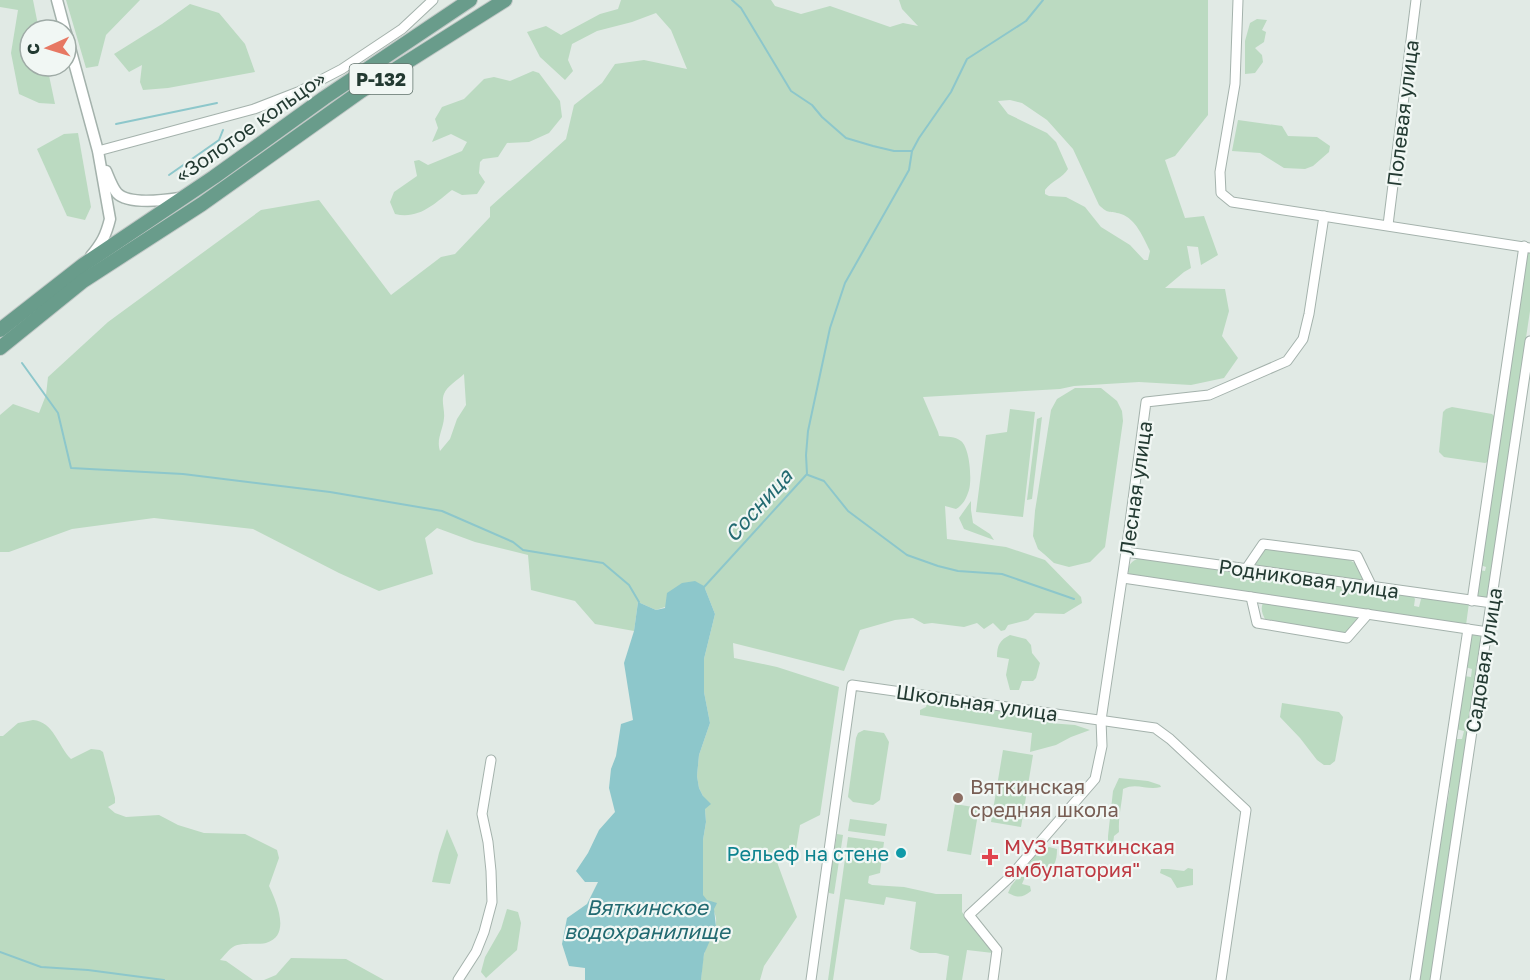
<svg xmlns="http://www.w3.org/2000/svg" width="1530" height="980" font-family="'Golos Text',sans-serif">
<rect width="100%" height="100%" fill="#e1eae5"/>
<!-- green -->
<g fill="#bbdac1" fill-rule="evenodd">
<path d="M0 0H33L39 30H30V66H47L55 104 39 103 19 94 11 53 18 10 0 7Z"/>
<path d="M66 0H140L106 35 98 66 86 68Z"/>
<path d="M621 0H771L775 6 801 14 830 6 890 27 903 23 918 26 902 9 899 0H1208V115L1175 156 1165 160 1185 218 1204 216 1218 255 1201 265 1198 247 1187 246 1191 268 1184 272 1165 288 1225 289 1229 311 1222 336 1238 358 1224 378 1191 385 1139 382 1074 386 1060 389 923 397 938 432 939 436C947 437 955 436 961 441 970 448 972 480 969 490 966 499 963 505 956 509L945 506 947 539 1006 547 1045 560 1081 597 1082 603 1064 614 1035 613 1028 620 1008 625 1005 630 1001 631 993 623 984 629 977 623 964 627 932 623 924 624 913 618 895 620 860 630 844 671 733 643 734 658 777 667 839 687 820 815 800 825 796 849 777 862 797 917 764 966 760 980H701C702 971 702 960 705 951 715 924 725 922 703 896V840L706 822 705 809 703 796 699 788 697 776 699 755 710 723 704 692V659L715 614 704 586 665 607 656 610 638 602 634 631 595 624 575 601 531 590 528 555 475 542 437 528 425 538 433 574 379 591 339 573 253 529 154 518 72 529 9 552H0V415L13 404 39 413 46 395 48 377 108 322 261 210 319 200 391 295 441 257 455 254 490 217V207L566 139 574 105 602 83 615 64 644 60 687 69 671 30 656 13 632 22 597 31 572 44 568 60 573 71 565 80 540 57 527 32 546 26 561 35 600 14 618 9ZM1010 100 1022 103 1047 120 1073 149 1099 205C1109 215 1109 210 1121 214 1136 219 1143 237 1150 251L1148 260H1144L1130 245 1101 227 1085 207 1066 197 1049 196 1045 194V190C1051 181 1063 178 1068 169L1056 142 1047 133 1008 114 998 101ZM464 374 466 405 457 419 450 439 440 451C436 439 443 430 444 418 445 411 441 401 444 394 447 386 458 380 464 374Z"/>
<path d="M190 4 219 13 245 44 255 72 168 88 143 90 140 82 142 65 129 72 114 54 162 24Z"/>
<path d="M1257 19 1267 20 1262 30 1266 32 1264 42 1255 48 1262 55 1263 62 1255 73 1245 74V41L1250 23Z"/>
<path d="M533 71 539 73 560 101 562 117 549 133 529 142 507 143 498 157 483 159 480 162 479 173 485 182 477 194 462 195 452 190C435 203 419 220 395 214L390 202 394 192 417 176 414 161 419 160 428 165 462 151 467 142 451 134 432 142 438 128 435 119 442 107 464 99 484 79 494 77 510 81Z"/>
<path d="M1238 120 1282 126 1288 136 1317 137 1330 146 1329 152 1313 166 1305 169 1284 168 1260 153 1232 151Z"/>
<path d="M78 133 91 207 85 220 67 216 37 149 64 134Z"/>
<path d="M1530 251V311L1487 597 1483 599 1477 598 1475 593 1479 570 1485 571 1486 567 1480 565 1526 255Z"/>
<path d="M1075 388H1101L1117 401 1122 411 1123 421 1105 547 1090 562 1069 567 1054 563 1044 554 1038 549 1033 536 1035 511 1051 410 1057 399Z"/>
<path d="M1452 407 1492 414 1498 420 1490 461 1485 463 1444 457 1439 452 1443 412 1446 409Z"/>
<path d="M1010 409 1035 412 1023 517 976 512 986 435 1007 432Z"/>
<path d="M1042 417 1032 499 1027 500 1037 419Z"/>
<path d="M971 501V510L973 523 990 534 994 540 964 529 959 518Z"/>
<path d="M1267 548 1349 560 1355 563 1364 580 1361 583 1256 568 1254 565 1261 551Z"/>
<path d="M1143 557 1413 596 1415 599 1414 606 1419 607 1421 599 1425 597 1469 603 1466 625 1133 578 1128 572C1129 562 1133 560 1143 557Z"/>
<path d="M1264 601 1358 617 1359 621 1345 634 1265 619C1262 613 1260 608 1264 601Z"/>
<path d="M1474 633 1480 634 1483 638 1432 980H1417L1443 808 1447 805 1450 788 1447 784 1454 739H1462L1464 731 1456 729 1464 676 1471 677 1472 669 1465 667 1469 637Z"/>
<path d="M1010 635 1026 639 1031 645 1032 653 1040 663 1036 678 1033 681H1022L1019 690H1010L1006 675 1009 659 997 657C997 645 1000 640 1010 635Z"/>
<path d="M928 699 1050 718 1049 723 1075 725 1090 730 1071 737 1056 745 1030 752 1032 733 920 715V710L926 707Z"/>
<path d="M1282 703 1339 712 1343 717 1335 761 1330 765H1324L1317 760 1300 738 1280 717Z"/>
<path d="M33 720C54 722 58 746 71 759L91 749 100 750 103 752 115 798V803L108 807 115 813 126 817 159 815 178 825 204 833 245 834 277 850 279 858 269 886C276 901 292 936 266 943 257 945 240 942 233 947 228 950 224 956 220 960L226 961 253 980H0V736H3L18 723Z"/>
<path d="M864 730 884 733 889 742 880 800 873 805 853 802 848 797 856 738 858 733Z"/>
<path d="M1003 750 1033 755 1021 827 991 822Z"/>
<path d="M1119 778 1148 781 1160 785 1161 787C1147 791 1137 782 1123 789 1122 803 1118 817 1119 832L1114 836 1113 844 1108 842V836L1113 791Z"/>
<path d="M955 804 979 808 971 855 947 851Z"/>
<path d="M850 819 887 824 885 836 848 831Z"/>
<path d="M447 829 458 855 450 884 432 882 439 853Z"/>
<path d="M837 834 843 835 834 894 829 893 828 889Z"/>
<path d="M848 837 884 842 880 873 869 876 868 883 872 885 904 887 936 894H962V912L993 953 967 950 962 980H946L949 956 936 953H920L910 949 916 902 886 897 884 905 845 899 833 980H828Z"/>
<path d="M1049 847 1057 849C1057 862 1054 867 1045 875L1036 869 1025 877 1022 884 1030 886 1031 891C1022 898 1018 898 1008 893L1011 886 1035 856Z"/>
<path d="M1188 868 1193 869V885L1177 888 1171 878 1160 873 1161 869H1168L1184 871Z"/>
<path d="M507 909 518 912 521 923 517 950 486 978 481 972 485 957 501 929Z"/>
<path d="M291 958 346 959 384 980H264L276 975Z"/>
</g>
<!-- water -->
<path fill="#8dc7cb" d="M695 581 704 586 715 614 704 659V692L710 723 699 755 697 776 699 788 703 796 711 804 705 809 706 822 703 840V895L707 900 717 903 714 909 716 927 704 954 701 980H585V968L569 966 562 944 567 918 587 904 598 882H585L576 871 588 853 599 830 615 812 609 788 611 769 616 756 621 724 633 720 624 663 634 631 638 602 656 610 665 608 667 593 682 583Z"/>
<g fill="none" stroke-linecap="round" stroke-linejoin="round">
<!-- stream -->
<g stroke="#8dc7cb" stroke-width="2">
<path d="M732 0 741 8 791 91 812 105 822 117 846 138 873 146 894 151H912"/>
<path d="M116 124 217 103"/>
<path d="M169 175 219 140 223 130"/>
<path d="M22 363 58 413 71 468 183 474 330 492 442 511 513 542 523 550 603 563 629 585 639 602"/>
<path d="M808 475 824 481 848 511 907 555 938 566 958 571 1002 574 1074 599"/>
<path d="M704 587 807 474 806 455 808 431 830 328 845 283 909 170 912 151 919 138 951 92 967 59 1026 21 1043 0"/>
<path d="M0 952 41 967 88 970 164 980"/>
</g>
<!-- minor casing -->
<g stroke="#a4b2ac" stroke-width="11">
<g id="minor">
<path d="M1238 0 1235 84 1220 172 1221 193 1232 202 1530 248"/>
<path d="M98 151 254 109 298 92 342 69 402 29 433 0"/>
<path d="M1388 225 1416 0"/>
<path d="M1126 552 1492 603"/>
<path d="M1246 569 1263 544 1357 556 1372 587"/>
<path d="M1123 578 1488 632"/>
<path d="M1251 597 1257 623 1347 638 1368 614"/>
<path d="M1472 601 1524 246"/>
<path d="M458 980 476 952 484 932 492 902 491 871 488 842 482 814 491 760"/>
<path d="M811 980 852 685 1155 728 1170 739 1246 810 1221 980"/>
<path d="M993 980 997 950 969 915 1009 878 1095 779 1102 746 1101 720 1126 552 1146 402 1209 395 1287 361 1303 339 1309 314 1324 216"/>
<path d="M1415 980 1468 629"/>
<path d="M1435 980 1530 341"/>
</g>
</g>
<!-- tertiary casing -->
<g stroke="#a4b2ac" stroke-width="13">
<g id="tertiary">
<path d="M57 0 65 30"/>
<path d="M66 33 98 151 110 219C106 235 102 243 91 256"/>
<path d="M106 171C109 178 112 187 117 193 128 205 166 200 180 198"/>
</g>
</g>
<!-- primary casing -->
<g stroke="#c1c8c6" stroke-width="16">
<g id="primary">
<path d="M0 330 83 265 214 177 324 98 470 0"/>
<path d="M0 348 83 281 202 204 361 91 505 0"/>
</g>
</g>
<!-- minor -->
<use href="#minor" stroke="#fff" stroke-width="9"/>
<!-- tertiary -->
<use href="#tertiary" stroke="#fff" stroke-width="10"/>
<!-- primary -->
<use href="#primary" stroke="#699c8b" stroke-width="14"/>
</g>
<!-- markers -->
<circle fill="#8d6e63" stroke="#f1f7f4" stroke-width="2" cx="958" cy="798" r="6"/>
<circle fill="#0f9aa8" stroke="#f1f7f4" stroke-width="2" cx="901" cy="853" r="6"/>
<path fill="#e0444e" stroke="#f1f7f4" stroke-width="2" d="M987 848h6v6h6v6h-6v6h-6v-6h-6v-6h6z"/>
<g text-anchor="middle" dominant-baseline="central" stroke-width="4.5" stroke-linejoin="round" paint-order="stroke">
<!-- shield labels -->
<rect fill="#f1f7f4" stroke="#61736c" stroke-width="1.5" x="349.5" y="64" width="63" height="30" rx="4.5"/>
<g font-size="18" font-weight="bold" fill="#233a32">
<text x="381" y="79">Р-132</text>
</g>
<!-- street labels -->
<g font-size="20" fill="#233a32" stroke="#f1f7f4">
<text transform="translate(1402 113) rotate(-83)">Полевая улица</text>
<text transform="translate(250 126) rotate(-35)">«Золотое кольцо»</text>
<text transform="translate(1135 488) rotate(-82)">Лесная улица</text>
<text transform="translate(1309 578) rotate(8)">Родниковая улица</text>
<text transform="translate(1483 660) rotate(-81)">Садовая улица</text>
<text transform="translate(977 702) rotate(8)">Школьная улица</text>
</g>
<!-- education labels -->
<g font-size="20" fill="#785e54" stroke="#f1f7f4" text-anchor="start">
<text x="970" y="786">Вяткинская<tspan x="970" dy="23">средняя школа</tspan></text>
</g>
<!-- health labels -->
<g font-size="20" fill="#be3a42" stroke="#f1f7f4" text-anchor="start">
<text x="1004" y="846">МУЗ "Вяткинская<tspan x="1004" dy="23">амбулатория"</tspan></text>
</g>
<!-- culture labels -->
<g font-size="20" fill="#0d838f" stroke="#f1f7f4" text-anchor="end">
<text x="889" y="853">Рельеф на стене</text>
</g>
<!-- water labels -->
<g font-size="21" font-style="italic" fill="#226a71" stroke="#f1f7f4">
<text transform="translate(758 505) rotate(-48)">Сосница</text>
<text x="647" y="907">Вяткинское<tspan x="647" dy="24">водохранилище</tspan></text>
</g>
</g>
<!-- north arrow -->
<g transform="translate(48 48) rotate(266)"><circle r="28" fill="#f1f7f4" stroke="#9faba6" stroke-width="1.5"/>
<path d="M0-4.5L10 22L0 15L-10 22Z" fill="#e77863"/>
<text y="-9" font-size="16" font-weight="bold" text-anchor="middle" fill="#233a32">С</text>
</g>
</svg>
